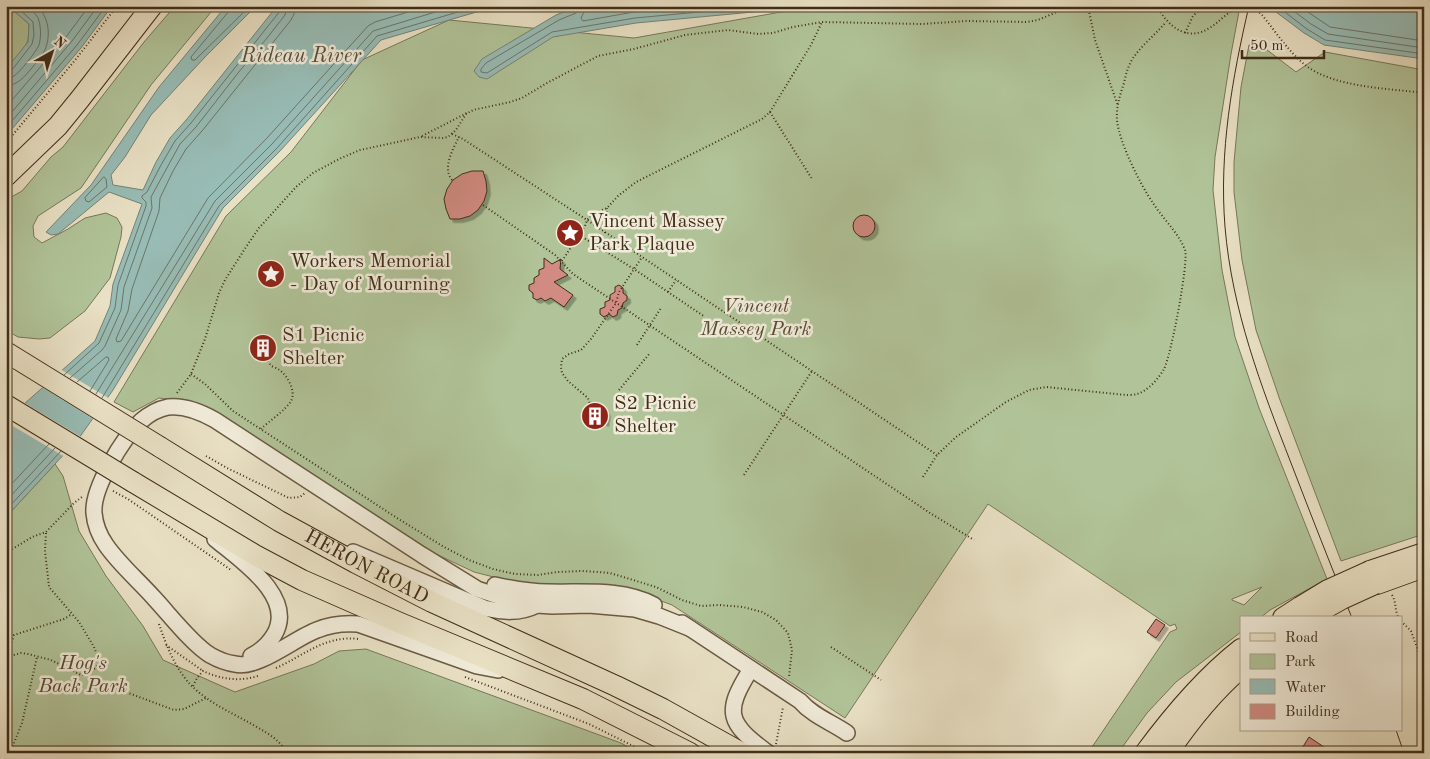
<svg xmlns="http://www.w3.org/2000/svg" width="1430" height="759" font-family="'Old Standard TT',serif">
<defs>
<filter id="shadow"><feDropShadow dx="3.5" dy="3.5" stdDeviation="0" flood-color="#0004"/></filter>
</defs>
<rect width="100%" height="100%" fill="#eae2c6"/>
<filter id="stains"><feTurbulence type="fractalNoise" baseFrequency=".004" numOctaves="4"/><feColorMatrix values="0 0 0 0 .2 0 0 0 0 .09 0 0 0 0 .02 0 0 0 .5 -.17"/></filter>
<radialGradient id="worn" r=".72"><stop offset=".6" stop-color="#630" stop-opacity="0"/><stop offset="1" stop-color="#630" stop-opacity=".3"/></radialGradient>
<!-- green -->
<g fill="#b1c499" stroke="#787859" fill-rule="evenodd">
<path d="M6 6 19 15 29 24C29 29 29 35 28 40 25 50 13 61 6 69Z"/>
<path d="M175 6H216L151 85 81 188 38 216 33 226 34 237 42 243 68 229 85 218 106 213 117 218 122 227 121 237 110 278 85 311 50 338 39 339 18 337 6 330V200L22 191 51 157 63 147 144 42Z"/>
<path d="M815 6H1240L1231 54 1215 157 1213 190 1222 270 1235 337 1259 408 1327 579 1270 610 1260 618H1241V632L1176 682 1147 713 1118 753H1088L1170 632 1177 629 1175 624 1170 626 988 504 845 718 672 605 640 593 605 585 521 584 474 572 436 554 196 403 159 398 133 412 114 402 226 216 291 152 362 60 449 20 634 38ZM1262 587 1244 605 1232 600V599Z"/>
<path d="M1258 43 1296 72 1325 52 1424 70V534L1341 561 1280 400 1256 330 1242 260 1234 192V162L1241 87 1249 45Z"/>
<path d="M55 464 63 476 79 531 106 576 143 626 163 660 235 692 314 664 339 651 366 649 621 743 639 753H6V517Z"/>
</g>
<!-- water -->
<g fill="#98bdb6" stroke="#758377">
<path d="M8 6H112L81 48 6 136V69L28 42 29 24Z"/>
<path d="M226 6H258L249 13 206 56 151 115 125 157 111 175 113 185 143 190 156 162 170 138 187 119 277 6H497L381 40 280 151 223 208 113 390 79 438 6 517V420L95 341 110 306 113 284 142 204 109 192 58 234 51 235 46 232 91 185 159 87Z"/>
<path d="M579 6H817L636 23 553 37 487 79 479 77 474 71 482 59 556 15Z"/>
<path d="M1268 6H1424V59L1324 45 1304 33Z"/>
</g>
<!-- pier -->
<g fill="#eae2c6">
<path d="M60 369 110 399 95 420 40 386Z"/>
<path d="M23 402 83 438 65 457 6 422V416Z"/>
</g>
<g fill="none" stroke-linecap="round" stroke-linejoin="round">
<!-- shore -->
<g stroke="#6c7568" stroke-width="1">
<path d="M230 6 229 11 191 57 192 60H195L250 6"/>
<path d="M295 6 294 14 291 20 202 131 186 149 173 171 160 198 159 211 132 289 128 311 116 339 117 342 121 341 208 198 267 138 368 26 375 22 428 6"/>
<path d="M579 6 578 10 576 13 559 20 486 63 481 69V72L487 73 552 32 635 18 763 6"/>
<path d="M585 6 584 12 581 18 583 21 634 12 696 6"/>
<path d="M1277 6 1307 29 1325 40 1424 54"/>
<path d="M1287 6 1311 24 1328 34 1424 48"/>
<path d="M1299 6 1330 27 1424 41"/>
<path d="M6 72 12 70 32 44 34 35 33 22 16 6"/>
<path d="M6 78C10 78 11 78 14 76 20 72 36 52 39 45 41 38 41 28 39 21 38 15 31 10 26 6"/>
<path d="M6 86C18 85 24 77 31 69 36 63 41 57 45 50 51 35 49 17 37 6"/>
<path d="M6 107 66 37 89 6"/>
<path d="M6 119 72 41 98 6"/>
<path d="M6 128 77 45 106 6"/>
<path d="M104 177 106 179 107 187 89 202 86 201 85 198Z"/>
<path d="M64 375 99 343 115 308 118 285 146 206V202L142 198V196L147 192 161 165 175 141 191 123 280 11 281 6"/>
<path d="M70 378 102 350 105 346 121 310 124 287 152 208 151 197 180 144 196 127 238 73 267 38 285 15 287 6"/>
<path d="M77 382 106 357H108L109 360 90 391"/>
<path d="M96 394 215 201 272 144 373 31 455 6"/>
<path d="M102 398 219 206 277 148 377 36 478 6"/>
<path d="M6 490 49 444"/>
<path d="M6 501 55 448"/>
<path d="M6 510 61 451"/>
</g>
</g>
<!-- building -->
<g fill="#d18b82" stroke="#402d19" filter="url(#shadow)">
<path d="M472 171H483L486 181 487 191 484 201 478 210 470 216 460 219H450L446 209 444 199 447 189 453 180 462 174Z"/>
<circle cx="864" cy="226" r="11"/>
<path d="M544 258 552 264 561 259 560 269 568 275 554 282 573 295 564 307 551 298 545 301 541 298 537 300 533 298V293L529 290V285L534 283V278L539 275V270L544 268Z"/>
<path d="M619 285 623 288V293L627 296V300L623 303 622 308 618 310 617 315 613 317 609 314 604 317 600 314V309L605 307V302L610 300V295L615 292V287Z"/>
<path d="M266 338 271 343 272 350 269 356 264 353 261 358 256 353 255 346 257 340 263 343Z"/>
<path d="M602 405 607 413 605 423 600 420 597 424 592 421 588 426 583 418 585 408 590 411 593 407 597 410Z"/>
<path d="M1156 619 1165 625 1156 638 1147 632Z"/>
<path d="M1309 737 1333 753H1299Z"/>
</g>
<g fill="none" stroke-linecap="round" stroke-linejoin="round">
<!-- minor casing -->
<g stroke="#6a5a44" stroke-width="18">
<g id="minor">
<path d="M215 539C240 560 297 597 274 635 268 645 261 651 251 656"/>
<path d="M353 552 484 608C503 612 519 614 537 605"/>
<path d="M495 585C513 589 530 592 548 592 584 593 622 588 654 605"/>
<path d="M682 623 800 701C813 716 831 722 847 733"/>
<path d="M751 669C723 713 728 723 768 753"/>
<path d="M498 670 477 666 358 624C344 623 331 624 317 630 295 638 257 670 235 664 227 663 217 659 210 655 192 644 169 614 154 598 139 581 119 564 106 545 99 535 95 525 94 513 92 488 123 438 141 421 149 414 158 409 168 407 185 405 201 412 215 420L422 555 477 589 498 596 537 605 552 606 589 605 635 609 659 616 689 628"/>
</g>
</g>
<!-- major casing -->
<g stroke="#402d19" stroke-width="22">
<g id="major">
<path d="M6 176 58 126 80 99 152 6"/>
<path id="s1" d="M160 447 279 521 356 563 432 602 616 686 663 709 742 753"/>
<path d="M133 482 255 555 302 580 400 623 583 699 690 753"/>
<path d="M1370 571 1424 553"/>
<path d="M1377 584 1424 567"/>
<path d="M1283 618 1300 607"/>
<path d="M1145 753C1173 715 1204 678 1241 649"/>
<path d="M1168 753C1189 722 1213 692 1241 668"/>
</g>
</g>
<!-- path -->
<g stroke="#402d19" stroke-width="2" stroke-dasharray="1 2.5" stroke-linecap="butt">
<path d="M1088 6 1095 40 1118 106"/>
<path d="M1157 6C1168 27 1188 43 1211 27 1222 20 1231 7 1245 7"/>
<path d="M1257 10 1262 15C1276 32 1288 51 1305 65 1335 88 1387 88 1424 93"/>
<path d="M1185 33 1193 16 1204 6"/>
<path d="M770 112 812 179"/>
<path d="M452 134 463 139 587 220 593 214 607 208 618 196 636 182 762 119 770 112 811 45 822 22"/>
<path d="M422 136 467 113"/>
<path d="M6 143 76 59 117 6"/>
<path d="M452 180C442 168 453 149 459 137"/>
<path d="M483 205 555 255 573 274 930 513 974 540"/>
<path d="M605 233 607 208"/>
<path d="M579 235 634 269 705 317"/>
<path d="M562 261 585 226 587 220 937 455"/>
<path d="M668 292 676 280"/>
<path d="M637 345 661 308"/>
<path d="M191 374 205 384 233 411 397 518 444 547 469 560 493 569 515 574 538 575 557 572 582 571 610 573 656 587 682 600 701 606 719 605 743 607 762 612 776 620 788 633 792 650 789 677"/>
<path d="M619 390 650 353"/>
<path d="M177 393 191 374 205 339 219 293 225 280 246 247 259 228 296 187 313 173 339 159 360 150 420 137 443 138 448 137 456 130 466 114 473 110 510 102 522 98 547 83 598 56 634 49 685 35 728 30 758 34 773 33 793 27 822 22 922 24 966 21 1027 22 1038 20 1071 6"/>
<path d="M594 416 588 398 568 381 562 373 561 367 562 359 569 354 581 350 591 339 616 303 619 292 642 257"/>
<path d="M261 429C269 421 286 410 291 401 295 394 291 384 287 378 283 372 278 368 271 366L266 357"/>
<path d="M206 456 227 468 289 498 300 497 305 493"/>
<path d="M744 475 812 371"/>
<path d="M923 477 937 455 956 437 1006 402 1029 390 1046 387 1126 395C1129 395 1134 395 1137 394 1148 391 1159 378 1164 369 1171 356 1189 261 1185 250 1178 232 1163 219 1153 203 1140 184 1119 142 1117 120 1116 107 1120 95 1124 83 1126 74 1128 66 1133 58 1142 45 1156 34 1166 22"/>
<path d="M113 491 128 499 231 570"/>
<path d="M6 553 32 537 46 532 74 503 82 497"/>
<path d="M1392 595C1397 603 1394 610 1399 618"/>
<path d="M1401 621 1411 631 1419 653 1424 659"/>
<path d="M159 624C166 645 174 665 188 682 204 700 228 711 248 722 262 730 279 738 287 753"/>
<path d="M166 645 203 671"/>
<path d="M831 647 881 680"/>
<path d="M7 657 21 653 28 654 51 660 81 675H88L100 663 94 647 79 622 49 587 45 551 46 532"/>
<path d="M6 659 14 635 64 619 72 614"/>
<path d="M276 668C305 655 325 635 359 639"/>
<path d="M88 675 123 691 174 710 184 709 206 698"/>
<path d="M465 677 589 724 647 753"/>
<path d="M193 686 197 678 203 671C220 679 239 682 258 676"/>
<path d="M6 705 10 732V747"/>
<path d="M776 744 783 707"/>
<path d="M10 753 22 723 37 657"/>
</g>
<!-- minor -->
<use href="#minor" stroke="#f1ecda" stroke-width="15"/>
<!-- major -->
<use href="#major" stroke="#eae2c6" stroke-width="20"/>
<!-- tram -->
<g stroke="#402d19" stroke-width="1">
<path d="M1249 6C1232 79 1219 152 1225 227 1232 310 1261 386 1291 463 1311 515 1331 566 1352 618"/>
<path d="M1396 730 1404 753"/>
</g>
<!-- major-bridge casing -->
<g stroke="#402d19" stroke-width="22" stroke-linecap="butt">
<g id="major-bridge">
<path d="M6 352 160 447"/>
<path d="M6 405 133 482"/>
<path d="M1300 607 1328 590 1370 571"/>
<path d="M1308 618 1342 599 1375 584"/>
</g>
</g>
<!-- major-bridge -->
<use href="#major-bridge" stroke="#eae2c6" stroke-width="20"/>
</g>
<!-- icons -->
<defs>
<g id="sight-disc" transform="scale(1.4375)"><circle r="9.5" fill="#8f2418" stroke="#f1ecda"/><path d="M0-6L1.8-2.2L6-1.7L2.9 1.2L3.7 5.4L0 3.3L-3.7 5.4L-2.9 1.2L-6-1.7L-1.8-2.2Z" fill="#fff"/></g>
<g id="building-disc" transform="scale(1.4375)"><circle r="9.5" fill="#8f2418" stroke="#f1ecda"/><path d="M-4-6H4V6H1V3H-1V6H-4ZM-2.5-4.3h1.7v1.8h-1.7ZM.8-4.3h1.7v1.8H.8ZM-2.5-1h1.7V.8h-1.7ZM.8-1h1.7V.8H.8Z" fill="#fff"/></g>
</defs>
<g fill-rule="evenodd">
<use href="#sight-disc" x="570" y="233"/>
<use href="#sight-disc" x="271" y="274"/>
<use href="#building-disc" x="263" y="348"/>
<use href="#building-disc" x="595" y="416"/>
</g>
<g text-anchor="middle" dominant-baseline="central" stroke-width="5" stroke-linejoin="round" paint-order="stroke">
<!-- poi labels -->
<g font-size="20" fill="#402d19" stroke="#f1ecda" text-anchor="start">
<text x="589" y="222">Vincent Massey<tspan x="589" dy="23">Park Plaque</tspan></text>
<text x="290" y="262">Workers Memorial<tspan x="290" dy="23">- Day of Mourning</tspan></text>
<text x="282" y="336">S1 Picnic<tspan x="282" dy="23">Shelter</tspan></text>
<text x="614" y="404">S2 Picnic<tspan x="614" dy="23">Shelter</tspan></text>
</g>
<!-- park labels -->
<g font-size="20" font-style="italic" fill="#574b33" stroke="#f1ecda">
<text x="756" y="307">Vincent<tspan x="756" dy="23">Massey Park</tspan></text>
<text x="83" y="664">Hog's<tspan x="83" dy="23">Back Park</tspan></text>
</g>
<!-- street labels -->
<g font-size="20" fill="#402d19" stroke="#f1ecda">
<text stroke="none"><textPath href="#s1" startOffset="239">HERON ROAD</textPath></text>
</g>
<!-- water labels -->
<g font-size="21" font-style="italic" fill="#565140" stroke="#f1ecda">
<text x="301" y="56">Rideau River</text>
</g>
</g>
<!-- margin -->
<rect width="1430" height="759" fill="none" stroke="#eae2c6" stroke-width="25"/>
<rect x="8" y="8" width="1415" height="744" fill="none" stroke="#402d19" stroke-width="2.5"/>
<rect x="12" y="12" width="1405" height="734" fill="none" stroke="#402d19"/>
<!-- legend -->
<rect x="1240" y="616" width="162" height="115" fill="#f1ecda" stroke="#aaa08d"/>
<rect x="1250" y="633" width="25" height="8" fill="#eae2c6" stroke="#aaa08d"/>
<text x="1285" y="642" font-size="15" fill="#402d19">Road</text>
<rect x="1250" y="654" width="25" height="15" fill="#b1c499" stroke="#aaa08d"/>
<text x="1285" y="666" font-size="15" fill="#402d19">Park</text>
<rect x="1250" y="679" width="25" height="15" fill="#98bdb6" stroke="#aaa08d"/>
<text x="1285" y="692" font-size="15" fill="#402d19">Water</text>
<rect x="1250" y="704" width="25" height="15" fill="#d18b82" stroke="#aaa08d"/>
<text x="1285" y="716" font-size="15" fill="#402d19">Building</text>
<!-- north arrow -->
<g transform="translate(52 52) rotate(39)" stroke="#f1ecda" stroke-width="4" paint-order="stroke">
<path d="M0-4L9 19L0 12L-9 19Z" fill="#402d19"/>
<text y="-8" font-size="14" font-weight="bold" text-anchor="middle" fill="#402d19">N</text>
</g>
<!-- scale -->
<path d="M1242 50v8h82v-8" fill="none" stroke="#402d19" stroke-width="2.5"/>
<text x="1250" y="50" font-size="15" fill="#402d19" stroke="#f1ecda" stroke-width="4" paint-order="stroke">50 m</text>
<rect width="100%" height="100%" filter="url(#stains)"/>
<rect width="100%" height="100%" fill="url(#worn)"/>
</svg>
